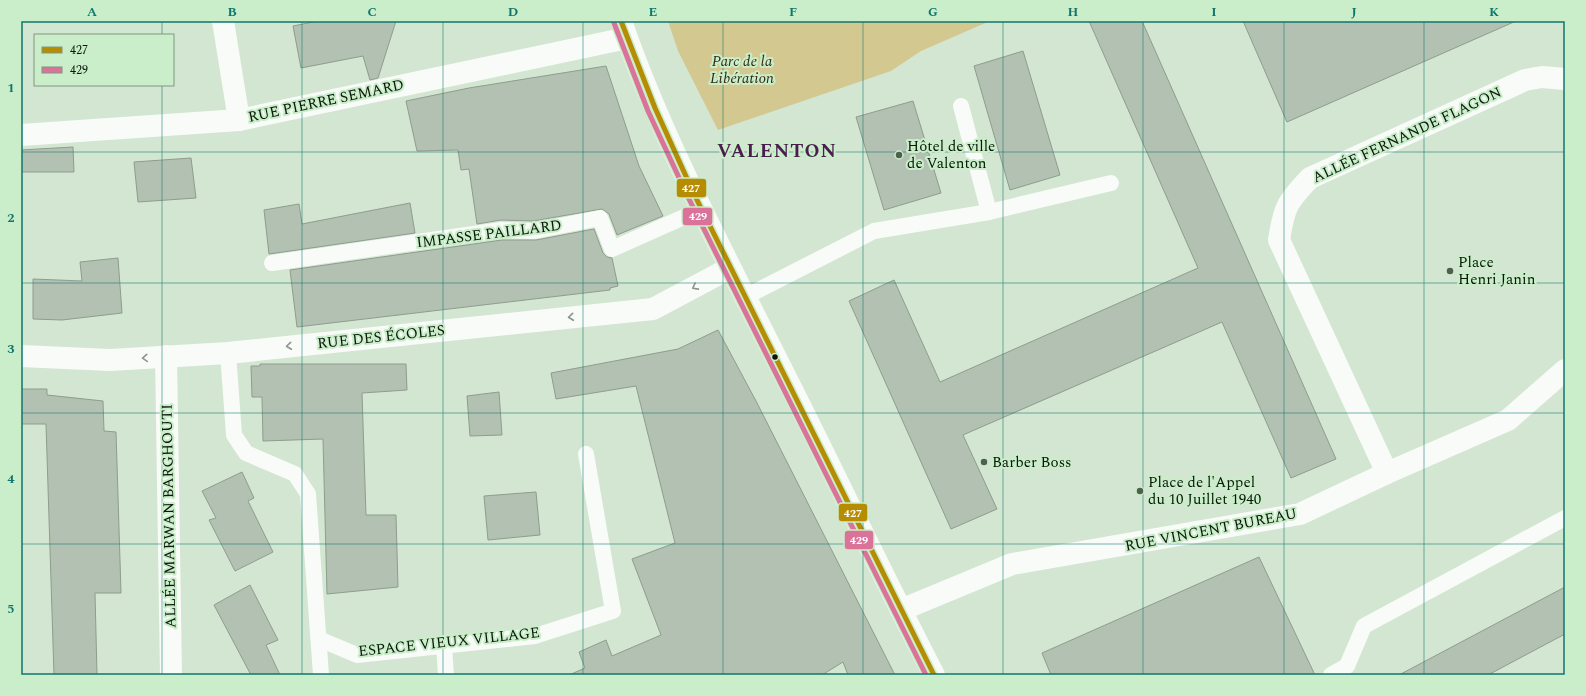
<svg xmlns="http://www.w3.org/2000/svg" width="1586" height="696" font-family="Spectral,serif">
<rect width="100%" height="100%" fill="#d2e6d1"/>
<!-- green -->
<path fill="#d4c891" d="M668 21H990L921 51 891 71 718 130 678 51Z"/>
<!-- building -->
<g fill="#b2c1b1" stroke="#8e9d8d">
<path d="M318 21H396L378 78 370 80 363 56 301 68 293 26Z"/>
<path d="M1089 21H1142L1336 459 1291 478 1222 322 963 435 997 509 951 529 849 301 894 280 940 382 1198 268Z"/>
<path d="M1243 21H1516L1287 122Z"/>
<path d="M1023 51 1060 175 1010 190 974 66Z"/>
<path d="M606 66 639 166 663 216 617 235 609 214 602 209 533 221 501 220 477 224 469 169 461 170 458 150 417 151 406 101 469 88Z"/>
<path d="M913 101 941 193 884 210 856 117Z"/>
<path d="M73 147 74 172H21V150Z"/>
<path d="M191 158 196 198 138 202 134 162Z"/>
<path d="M410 203 415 233 269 254 264 210 299 204 302 224Z"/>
<path d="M594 229 603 253 607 257 612 258 618 286 610 288V290L297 327 290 270 502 240H536Z"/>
<path d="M118 258 122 313 62 320 33 319V279L82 281 80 262Z"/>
<path d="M718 330 756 401 895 675H848L843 662 822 675H569L585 668 579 652 606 640 612 656 661 635 632 559 675 543 636 386 556 399 551 373 678 349Z"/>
<path d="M260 364H406L407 390 362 393 366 515H396L398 587 327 594 323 439 263 441 262 397H252L251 366H260Z"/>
<path d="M21 389H47V395L103 401 104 431 116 432 121 593H95L97 675H54L46 424H21Z"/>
<path d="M499 392 502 435 470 436 467 396Z"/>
<path d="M242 472 254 498 248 501 273 552 235 571 209 520 216 518 202 491Z"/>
<path d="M536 492 540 535 488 540 484 496Z"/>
<path d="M1259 557 1315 675H1051L1042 653Z"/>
<path d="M250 585 278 640 266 645 280 675H251L214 605Z"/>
<path d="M1565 587V634L1488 675H1399Z"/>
</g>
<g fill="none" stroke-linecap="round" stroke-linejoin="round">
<!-- lane -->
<g stroke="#f8fbf8" stroke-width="16">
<path d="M961 106 989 212"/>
<path d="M272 263 501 230 534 231 600 218 612 249 702 209"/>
<path d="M745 297 874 231 989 212 1111 183"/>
<path d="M228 353 234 435 246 453 295 474 308 494 321 675"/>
<path d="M319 639 357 655 535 636 613 611 586 454"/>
<path d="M444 646 446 675"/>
<path d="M1331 675 1347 666 1364 626 1565 518"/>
</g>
<!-- street -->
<g stroke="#f8fbf8" stroke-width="22">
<path d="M223 21 239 120"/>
<path d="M21 135 239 120 627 38"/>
<path d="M21 356 110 360 228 353 653 309 730 268"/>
<path d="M166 356 171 675"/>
<path d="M1387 473 1279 240C1284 207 1287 202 1310 178L1525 80 1542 77 1565 79"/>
<path d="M901 610 1012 564 1300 514 1387 473 1508 420 1565 370"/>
</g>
<!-- secondary -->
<path stroke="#f8fbf8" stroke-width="22" d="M621 21C662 139 722 250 778 362 831 466 880 571 934 675"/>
<!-- bus-1 casing -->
<g stroke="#caeec9" stroke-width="8">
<path id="bus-1" d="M621 21 655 108 694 194 934 675"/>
</g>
<!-- bus-2 casing -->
<g stroke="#caeec9" stroke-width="8">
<path id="bus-2" d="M614 23 648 111 688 197 926 675"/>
</g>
<!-- bus-1 -->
<use href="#bus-1" stroke="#b68c03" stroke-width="5"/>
<!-- bus-2 -->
<use href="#bus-2" stroke="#da729a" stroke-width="5"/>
</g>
<!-- one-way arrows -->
<defs><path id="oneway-chevron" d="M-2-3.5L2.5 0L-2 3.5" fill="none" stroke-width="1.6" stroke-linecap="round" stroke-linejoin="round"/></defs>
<g stroke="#8d948d">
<use href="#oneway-chevron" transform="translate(695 287) rotate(152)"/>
<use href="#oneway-chevron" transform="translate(571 317) rotate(174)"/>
<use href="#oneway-chevron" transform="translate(289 346) rotate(174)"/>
<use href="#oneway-chevron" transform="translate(145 358) rotate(176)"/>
</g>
<!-- grid -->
<path fill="none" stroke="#0f766e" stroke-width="1" stroke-opacity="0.55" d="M162 21V35M302 21V675M443 21V675M583 21V675M723 21V675M863 21V675M1003 21V675M1143 21V675M1284 21V675M1424 21V675M162 85V675M21 152H1565M21 283H1565M21 413H1565M21 544H1565"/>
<!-- markers -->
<g fill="#505f50" stroke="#caeec9" stroke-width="1.5">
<circle cx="899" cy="155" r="4"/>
<circle cx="1450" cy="271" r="4"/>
<circle cx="984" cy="462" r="4"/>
<circle cx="1140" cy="491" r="4"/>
</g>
<circle fill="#0a170a" stroke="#caeec9" stroke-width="1.5" cx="775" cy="357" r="3.5"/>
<g text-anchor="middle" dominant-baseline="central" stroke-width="4" stroke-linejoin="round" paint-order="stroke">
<!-- park labels -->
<g font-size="15" font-style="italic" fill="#352a14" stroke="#caeec9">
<text x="742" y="61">Parc de la<tspan x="742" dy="17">Libération</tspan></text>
</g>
<!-- street labels -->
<g font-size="15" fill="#0a170a" stroke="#caeec9">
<text transform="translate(326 101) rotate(-12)">RUE PIERRE SEMARD</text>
<text transform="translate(1407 135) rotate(-25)">ALLÉE FERNANDE FLAGON</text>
<text transform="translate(489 234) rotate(-7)">IMPASSE PAILLARD</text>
<text transform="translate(381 337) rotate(-6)">RUE DES ÉCOLES</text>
<text transform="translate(169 516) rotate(-91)">ALLÉE MARWAN BARGHOUTI</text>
<text transform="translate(1211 530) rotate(-11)">RUE VINCENT BUREAU</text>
<text transform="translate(449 642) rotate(-6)">ESPACE VIEUX VILLAGE</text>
</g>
<!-- poi labels -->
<g font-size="15" fill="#0a170a" stroke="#caeec9" text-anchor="start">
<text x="907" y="146">Hôtel de ville<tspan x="907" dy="17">de Valenton</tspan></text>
<text x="1458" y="262">Place<tspan x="1458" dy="17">Henri Janin</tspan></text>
<text x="992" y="462">Barber Boss</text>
<text x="1148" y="482">Place de l'Appel<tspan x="1148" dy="17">du 10 Juillet 1940</tspan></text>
</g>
<!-- district labels -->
<g font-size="19" font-weight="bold" letter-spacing="1" fill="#4b1d4f" stroke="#caeec9">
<text x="777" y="151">VALENTON</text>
</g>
</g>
<g stroke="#caeec9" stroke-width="1.5">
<rect x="676" y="178" width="31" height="20" rx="4" fill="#b68c03"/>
<rect x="682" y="207" width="31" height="19" rx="4" fill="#da729a"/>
<rect x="838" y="503" width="30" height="19" rx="4" fill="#b68c03"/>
<rect x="844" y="530" width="30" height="20" rx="4" fill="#da729a"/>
</g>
<g font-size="11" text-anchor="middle" font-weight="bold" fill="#fff">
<text x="691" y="192">427</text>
<text x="698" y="220">429</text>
<text x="853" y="517">427</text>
<text x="859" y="544">429</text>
</g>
<!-- border -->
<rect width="1586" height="696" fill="none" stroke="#caeec9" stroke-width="44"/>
<!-- legend -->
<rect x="34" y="34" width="140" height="52" fill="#caeec9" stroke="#7d987d"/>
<rect x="42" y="47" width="20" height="6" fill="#b68c03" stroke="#7d987d"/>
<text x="70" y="54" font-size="12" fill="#0a170a">427</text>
<rect x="42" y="67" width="20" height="6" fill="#da729a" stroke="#7d987d"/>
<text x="70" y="74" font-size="12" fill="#0a170a">429</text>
<rect x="22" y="22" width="1542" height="652" fill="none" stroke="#0f766e" stroke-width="1.5"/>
<g font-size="13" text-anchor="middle" font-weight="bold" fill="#0f766e">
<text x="92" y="16">A</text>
<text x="232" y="16">B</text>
<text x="372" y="16">C</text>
<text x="513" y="16">D</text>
<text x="653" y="16">E</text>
<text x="793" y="16">F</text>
<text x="933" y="16">G</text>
<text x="1073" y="16">H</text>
<text x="1214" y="16">I</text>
<text x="1354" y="16">J</text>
<text x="1494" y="16">K</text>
<text x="11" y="92">1</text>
<text x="11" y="222">2</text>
<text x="11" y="353">3</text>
<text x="11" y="483">4</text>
<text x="11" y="613">5</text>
</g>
</svg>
